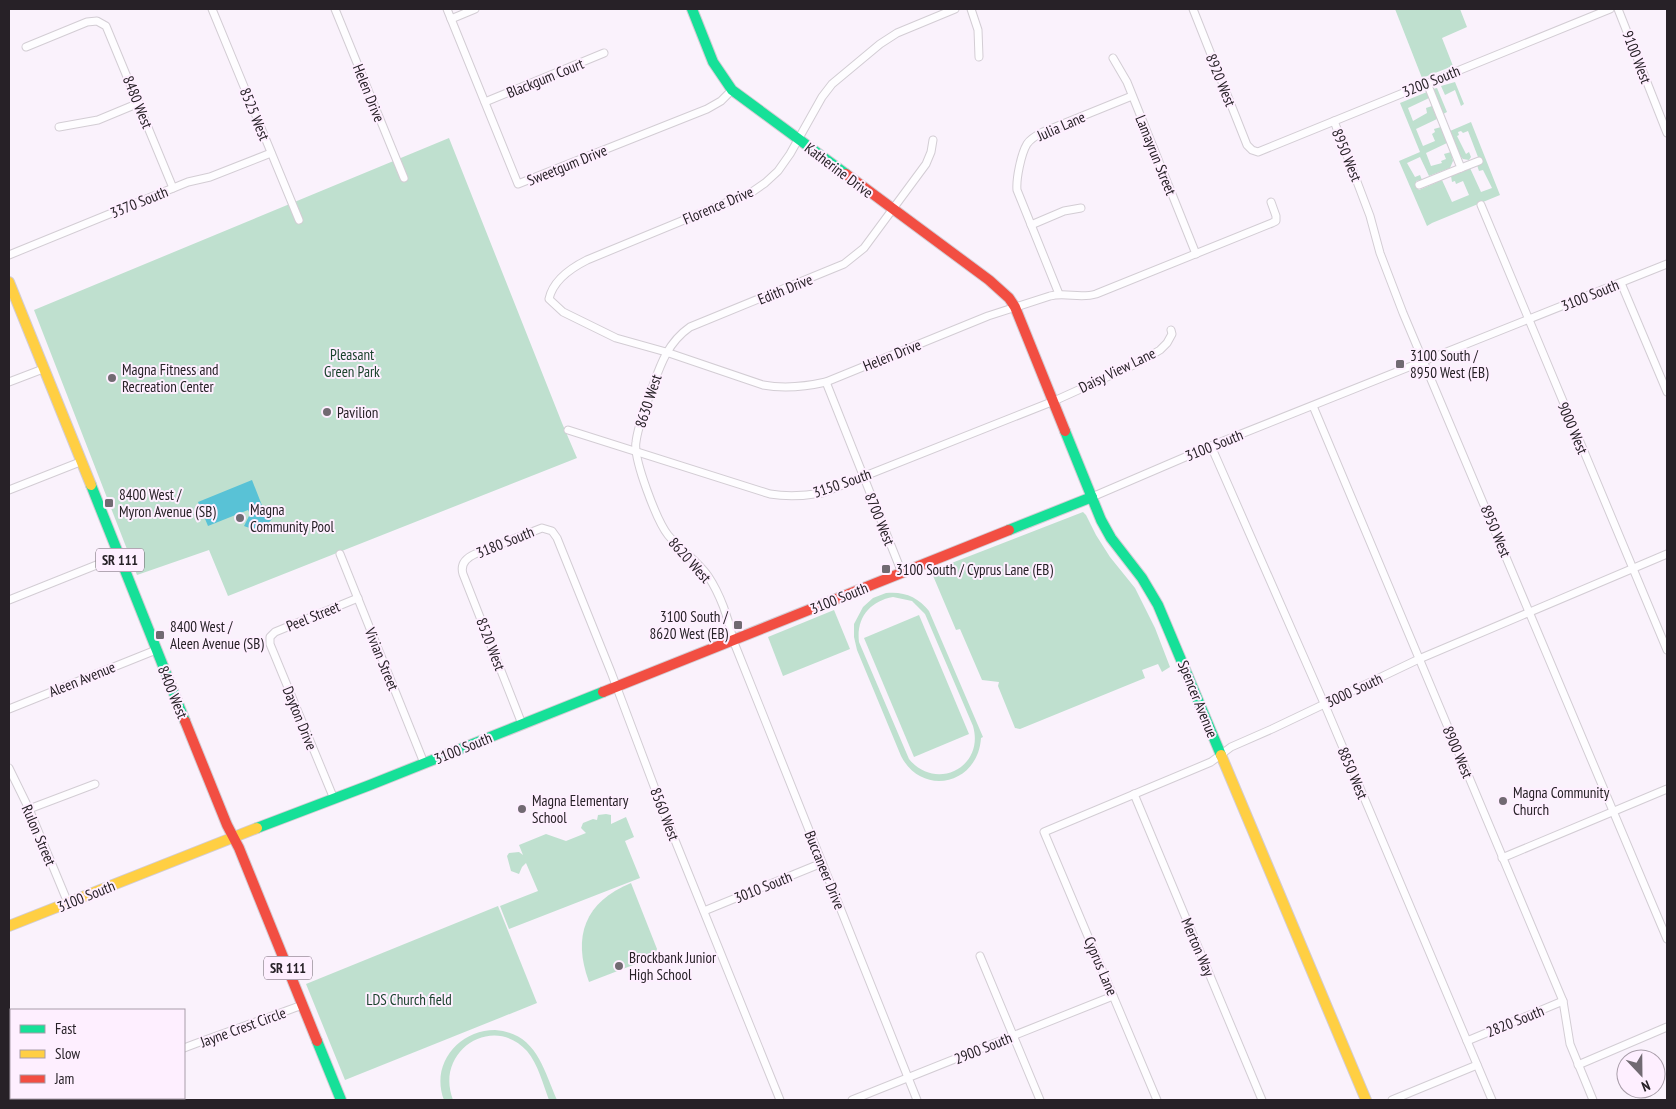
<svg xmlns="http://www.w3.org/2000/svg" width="1676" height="1109" font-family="'PT Sans Narrow',sans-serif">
<rect width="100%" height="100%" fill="#faf2fc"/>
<!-- green -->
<g fill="#bfe0cf" fill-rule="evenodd">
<path d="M1395 9H1460L1467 27 1442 38 1453 66 1422 78Z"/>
<path d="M1455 82 1464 104 1461 106 1455 90 1445 95 1441 86Z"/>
<path d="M1437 88 1447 112 1443 114 1433 89Z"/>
<path d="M1427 92 1429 98 1427 99 1408 108 1413 121 1427 113 1426 108 1432 106 1437 119 1416 129 1423 146 1435 141 1432 134 1435 132 1434 129 1441 127 1447 143 1426 153 1431 166 1442 163 1441 161 1446 159 1444 154 1451 152 1453 161 1450 168 1429 176 1420 157 1407 163 1415 177 1420 175 1422 180 1416 181 1417 185 1415 187H1417L1419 190 1442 180 1452 202 1469 195 1463 181 1456 184 1455 181 1452 182 1451 176 1470 168 1481 192 1492 188 1483 170 1479 171 1477 165 1482 162 1480 157H1478L1468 131 1463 133 1461 131 1458 132 1459 135 1457 136 1466 154 1469 152 1471 157 1469 160 1463 159 1460 156 1450 131 1471 122 1500 195 1432 223 1427 226 1399 161 1420 152 1400 103Z"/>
<path d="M449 138 562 423 577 458 228 596 209 550 137 575 34 310Z"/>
<path d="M1083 512 1086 515 1096 535 1110 557 1135 588 1155 628 1170 667 1162 672 1158 664 1142 670 1145 678 1020 729 1015 728 998 686 999 682 982 680 960 629 956 630 931 571Z"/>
<path d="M886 593C904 591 918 597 929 611L983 737 981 738C978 785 922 797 901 756L857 650 854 637V624L863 607 873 598ZM893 597 912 601 925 614 973 726C985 767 936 792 909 759L859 642C856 618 870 601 893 597Z"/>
<path d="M834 610 850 649 783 676 768 637Z"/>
<path d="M919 615 969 734 914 757 864 638Z"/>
<path d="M606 814 611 815V824L626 817 634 837 625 841 640 878 509 929 500 906 538 891 526 863 522 867 519 874 511 871 507 856 509 853 519 852 523 855 519 845 546 834 566 841 586 833 581 828 583 823 593 819 597 820 598 815Z"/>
<path d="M631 883 657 949 654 957 589 982C572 936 585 902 631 883Z"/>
<path d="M498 906 537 1003 345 1080 306 984Z"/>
<path d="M495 1030C536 1033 543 1068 557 1100H549C543 1084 538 1064 527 1051 493 1013 434 1051 453 1100H444C430 1064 459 1030 495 1030Z"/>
</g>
<!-- water -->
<path fill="#59c2d6" d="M252 480 263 508 275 514C269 526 257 532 244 526L250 514 248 510 208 526 198 502Z"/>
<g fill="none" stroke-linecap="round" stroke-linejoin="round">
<!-- street casing -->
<g stroke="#d3cdd4" stroke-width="9">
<g id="street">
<path d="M212 9 299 220"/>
<path d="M335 9 404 178"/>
<path d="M447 9 518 184 707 109 721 101 732 90"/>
<path d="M955 9 897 33 880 44 832 84 822 97 790 154 778 171 765 183 752 192 587 260C571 268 553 280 549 299L563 312 616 338 666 352 763 385C785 389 804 387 826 382L988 316 1050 296C1066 292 1080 299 1096 294L1272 223 1276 221V216L1271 202"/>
<path d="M971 9 978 30 979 57"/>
<path d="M1193 9 1247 145 1252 150 1258 152 1610 9"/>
<path d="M1618 9 1667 133"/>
<path d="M451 19 475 9"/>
<path d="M26 47 87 22 97 21 106 26 173 188"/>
<path d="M1113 58 1127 82 1196 254"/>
<path d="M485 102 604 53"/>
<path d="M1334 121 1370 216 1380 253 1403 313 1667 939"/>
<path d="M59 127 98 120 139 103"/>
<path d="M1461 168 1479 161"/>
<path d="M1419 185 1461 168 1427 83"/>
<path d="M1481 205 1667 650"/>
<path d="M1031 225 1064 211 1081 208"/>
<path d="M9 255 188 182 210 177 271 153"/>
<path d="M1621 283 1667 392"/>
<path d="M1059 294 1017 190C1016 179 1021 154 1027 144 1031 138 1037 135 1043 132L1132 96"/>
<path d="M9 382 43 369"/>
<path d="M826 382 902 573"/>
<path d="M1313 406 1563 1001 1570 1044 1593 1100"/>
<path d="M568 430 770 494C789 497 804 496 822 493L1054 401 1138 363 1160 350 1167 343 1172 334 1171 330"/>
<path d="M1211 446 1327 710 1492 1100"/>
<path d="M9 490 80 462"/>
<path d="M1092 497 1211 446 1667 264"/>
<path d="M340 554 424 763"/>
<path d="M9 600 119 556"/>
<path d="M9 709 156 650"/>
<path d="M522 724 463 574C460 564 466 558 475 554L542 528 552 531 557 538 611 672 666 818 780 1100"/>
<path d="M9 768 29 809 68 903"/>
<path d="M1134 794 1262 1100"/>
<path d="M334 799 270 644V637L275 632 358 598"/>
<path d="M29 809 95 784"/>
<path d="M1502 858 1667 789"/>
<path d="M704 911 822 863"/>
<path d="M980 956 1040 1100"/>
<path d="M1467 1041 1563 1001"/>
<path d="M184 1048C223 1033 263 1020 302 1005"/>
<path d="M9 1057 11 1063"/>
<path d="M1578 1065 1667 1027"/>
<path d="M25 1098 26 1100"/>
<path d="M852 1100 1113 996"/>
<path d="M917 1100 733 640C729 619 720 594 708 576 697 560 680 550 668 535 657 521 633 459 636 442 638 425 646 407 651 391 660 366 667 343 690 327L844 264 864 248 926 164 931 152 933 140"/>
<path d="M1157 1100 1044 832 1211 762 1231 747 1272 729 1419 659 1667 554"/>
<path d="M1392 1100 1477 1065"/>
</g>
</g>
<!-- fast casing -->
<g stroke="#d3cdd4" stroke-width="12">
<g id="fast">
<path d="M692 9 713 62 732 90 846 174"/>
<path d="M1065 431 1101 520 1111 538 1142 578 1158 605 1221 755"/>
<path d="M91 485 185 721"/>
<path d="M1009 530 1092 497"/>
<path d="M257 828 370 785 603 692"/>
<path d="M317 1041 341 1100"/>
</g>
</g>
<!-- slow casing -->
<g stroke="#d3cdd4" stroke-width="12">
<g id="slow">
<path d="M9 282 91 485"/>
<path d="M1221 755 1366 1100"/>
<path d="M9 926 257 828"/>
</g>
</g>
<!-- jam casing -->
<g stroke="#d3cdd4" stroke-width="12">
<g id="jam">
<path d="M846 174 989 280 1009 298 1015 307 1065 431"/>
<path d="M603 692 1009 530"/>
<path d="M185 721 227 825 239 848 317 1041"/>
</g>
</g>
<!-- street -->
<use href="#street" stroke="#fefdff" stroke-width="7"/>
<!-- fast -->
<use href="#fast" stroke="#16e098" stroke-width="10"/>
<!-- slow -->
<use href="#slow" stroke="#ffcf43" stroke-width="10"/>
<!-- jam -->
<use href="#jam" stroke="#f24e42" stroke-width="10"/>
</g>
<!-- markers -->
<g fill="#716a72" stroke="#feefff" stroke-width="2">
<rect x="1395" y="359" width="10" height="10" rx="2.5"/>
<circle cx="112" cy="378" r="5"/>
<circle cx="327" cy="412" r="5"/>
<rect x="104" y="498" width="10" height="10" rx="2.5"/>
<circle cx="240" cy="518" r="5"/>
<rect x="881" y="564" width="10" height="10" rx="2.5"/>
<rect x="733" y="620" width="10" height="10" rx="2.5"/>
<rect x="155" y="630" width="10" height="10" rx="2.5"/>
<circle cx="1503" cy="801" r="5"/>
<circle cx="522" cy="809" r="5"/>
<circle cx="619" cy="966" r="5"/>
</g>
<g text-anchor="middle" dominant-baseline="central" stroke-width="4" stroke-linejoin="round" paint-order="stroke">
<!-- shield labels -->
<g fill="#feefff" stroke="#685f68" stroke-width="1">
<rect x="96" y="548.5" width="48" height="23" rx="4"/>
<rect x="264" y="956.5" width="48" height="23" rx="4"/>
</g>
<g font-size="14" font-weight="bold" fill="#272127">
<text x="120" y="560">SR 111</text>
<text x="288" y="968">SR 111</text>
</g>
<!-- street labels -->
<g font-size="15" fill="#272127" stroke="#feefff">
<text transform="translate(1637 57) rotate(69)">9100 West</text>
<text transform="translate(545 78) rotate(-22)">Blackgum Court</text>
<text transform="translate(1221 80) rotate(68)">8920 West</text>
<text transform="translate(1431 81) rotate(-22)">3200 South</text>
<text transform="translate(369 93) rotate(68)">Helen Drive</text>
<text transform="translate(138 102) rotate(68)">8480 West</text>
<text transform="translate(255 114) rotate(68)">8525 West</text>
<text transform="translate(1061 126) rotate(-24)">Julia Lane</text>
<text transform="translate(1156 155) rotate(68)">Lamayrun Street</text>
<text transform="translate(1347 155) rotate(68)">8950 West</text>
<text transform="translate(567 165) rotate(-22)">Sweetgum Drive</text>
<text transform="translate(839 170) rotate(37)">Katherine Drive</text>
<text transform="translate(139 202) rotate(-22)">3370 South</text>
<text transform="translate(718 205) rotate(-23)">Florence Drive</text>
<text transform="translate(785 289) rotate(-22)">Edith Drive</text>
<text transform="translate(1590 295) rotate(-22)">3100 South</text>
<text transform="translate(892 355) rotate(-22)">Helen Drive</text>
<text transform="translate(1117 370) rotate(-26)">Daisy View Lane</text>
<text transform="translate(648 401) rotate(-72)">8630 West</text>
<text transform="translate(1573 428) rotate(67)">9000 West</text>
<text transform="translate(1214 445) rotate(-22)">3100 South</text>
<text transform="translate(842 483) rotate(-19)">3150 South</text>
<text transform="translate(880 519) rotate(68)">8700 West</text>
<text transform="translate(1496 531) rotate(67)">8950 West</text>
<text transform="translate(505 542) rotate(-22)">3180 South</text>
<text transform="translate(690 560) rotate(48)">8620 West</text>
<text transform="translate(839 598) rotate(-22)">3100 South</text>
<text transform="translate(313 616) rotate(-22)">Peel Street</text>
<text transform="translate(491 644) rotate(69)">8520 West</text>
<text transform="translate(382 659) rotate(68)">Vivian Street</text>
<text transform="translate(82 679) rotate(-22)">Aleen Avenue</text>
<text transform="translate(1354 690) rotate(-25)">3000 South</text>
<text transform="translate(173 692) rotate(68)">8400 West</text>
<text transform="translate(1198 699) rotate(68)">Spencer Avenue</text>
<text transform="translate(300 718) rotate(68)">Dayton Drive</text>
<text transform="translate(463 748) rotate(-22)">3100 South</text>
<text transform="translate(1458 752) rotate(67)">8900 West</text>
<text transform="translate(1353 773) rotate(67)">8850 West</text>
<text transform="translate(665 814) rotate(69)">8560 West</text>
<text transform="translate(39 835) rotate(67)">Rulon Street</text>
<text transform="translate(825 870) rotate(68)">Buccaneer Drive</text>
<text transform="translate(763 887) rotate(-22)">3010 South</text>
<text transform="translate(86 896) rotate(-22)">3100 South</text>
<text transform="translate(1198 947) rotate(67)">Merton Way</text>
<text transform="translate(1101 966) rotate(67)">Cyprus Lane</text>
<text transform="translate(1515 1021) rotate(-22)">2820 South</text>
<text transform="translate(243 1027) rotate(-20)">Jayne Crest Circle</text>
<text transform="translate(983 1048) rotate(-22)">2900 South</text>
</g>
<!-- park labels -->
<g font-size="15" fill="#1b432d" stroke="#feefff">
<text x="352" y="354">Pleasant<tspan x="352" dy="17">Green Park</tspan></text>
<text x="409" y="999">LDS Church field</text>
</g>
<!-- poi labels -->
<g font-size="15" fill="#272127" stroke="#feefff" text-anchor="start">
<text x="1410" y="355">3100 South /<tspan x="1410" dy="17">8950 West (EB)</tspan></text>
<text x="122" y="369">Magna Fitness and<tspan x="122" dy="17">Recreation Center</tspan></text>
<text x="337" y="412">Pavilion</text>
<text x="119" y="494">8400 West /<tspan x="119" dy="17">Myron Avenue (SB)</tspan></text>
<text x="250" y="509">Magna<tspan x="250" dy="17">Community Pool</tspan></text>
<text x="896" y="569">3100 South / Cyprus Lane (EB)</text>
<text x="728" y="616" text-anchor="end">3100 South /<tspan x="728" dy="17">8620 West (EB)</tspan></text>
<text x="170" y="626">8400 West /<tspan x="170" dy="17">Aleen Avenue (SB)</tspan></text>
<text x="1513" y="792">Magna Community<tspan x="1513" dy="17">Church</tspan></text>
<text x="532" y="800">Magna Elementary<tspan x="532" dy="17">School</tspan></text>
<text x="629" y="957">Brockbank Junior<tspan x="629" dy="17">High School</tspan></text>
</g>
</g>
<!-- border -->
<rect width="1676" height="1109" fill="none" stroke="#272127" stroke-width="20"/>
<!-- legend -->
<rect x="10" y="1009" width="175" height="90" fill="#feefff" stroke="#a89da9"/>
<rect x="20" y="1025" width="25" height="8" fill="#16e098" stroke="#a89da9"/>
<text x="55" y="1034" font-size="15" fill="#272127">Fast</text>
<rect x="20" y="1050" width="25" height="8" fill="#ffcf43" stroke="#a89da9"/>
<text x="55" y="1059" font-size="15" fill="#272127">Slow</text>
<rect x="20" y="1075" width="25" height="8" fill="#f24e42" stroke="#a89da9"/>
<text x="55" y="1084" font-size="15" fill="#272127">Jam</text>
<!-- north arrow -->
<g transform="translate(1641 1074) rotate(158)"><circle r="24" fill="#feefff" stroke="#a89da9"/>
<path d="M0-4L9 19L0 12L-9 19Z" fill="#716a72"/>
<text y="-8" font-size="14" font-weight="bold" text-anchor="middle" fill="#272127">N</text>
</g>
</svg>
